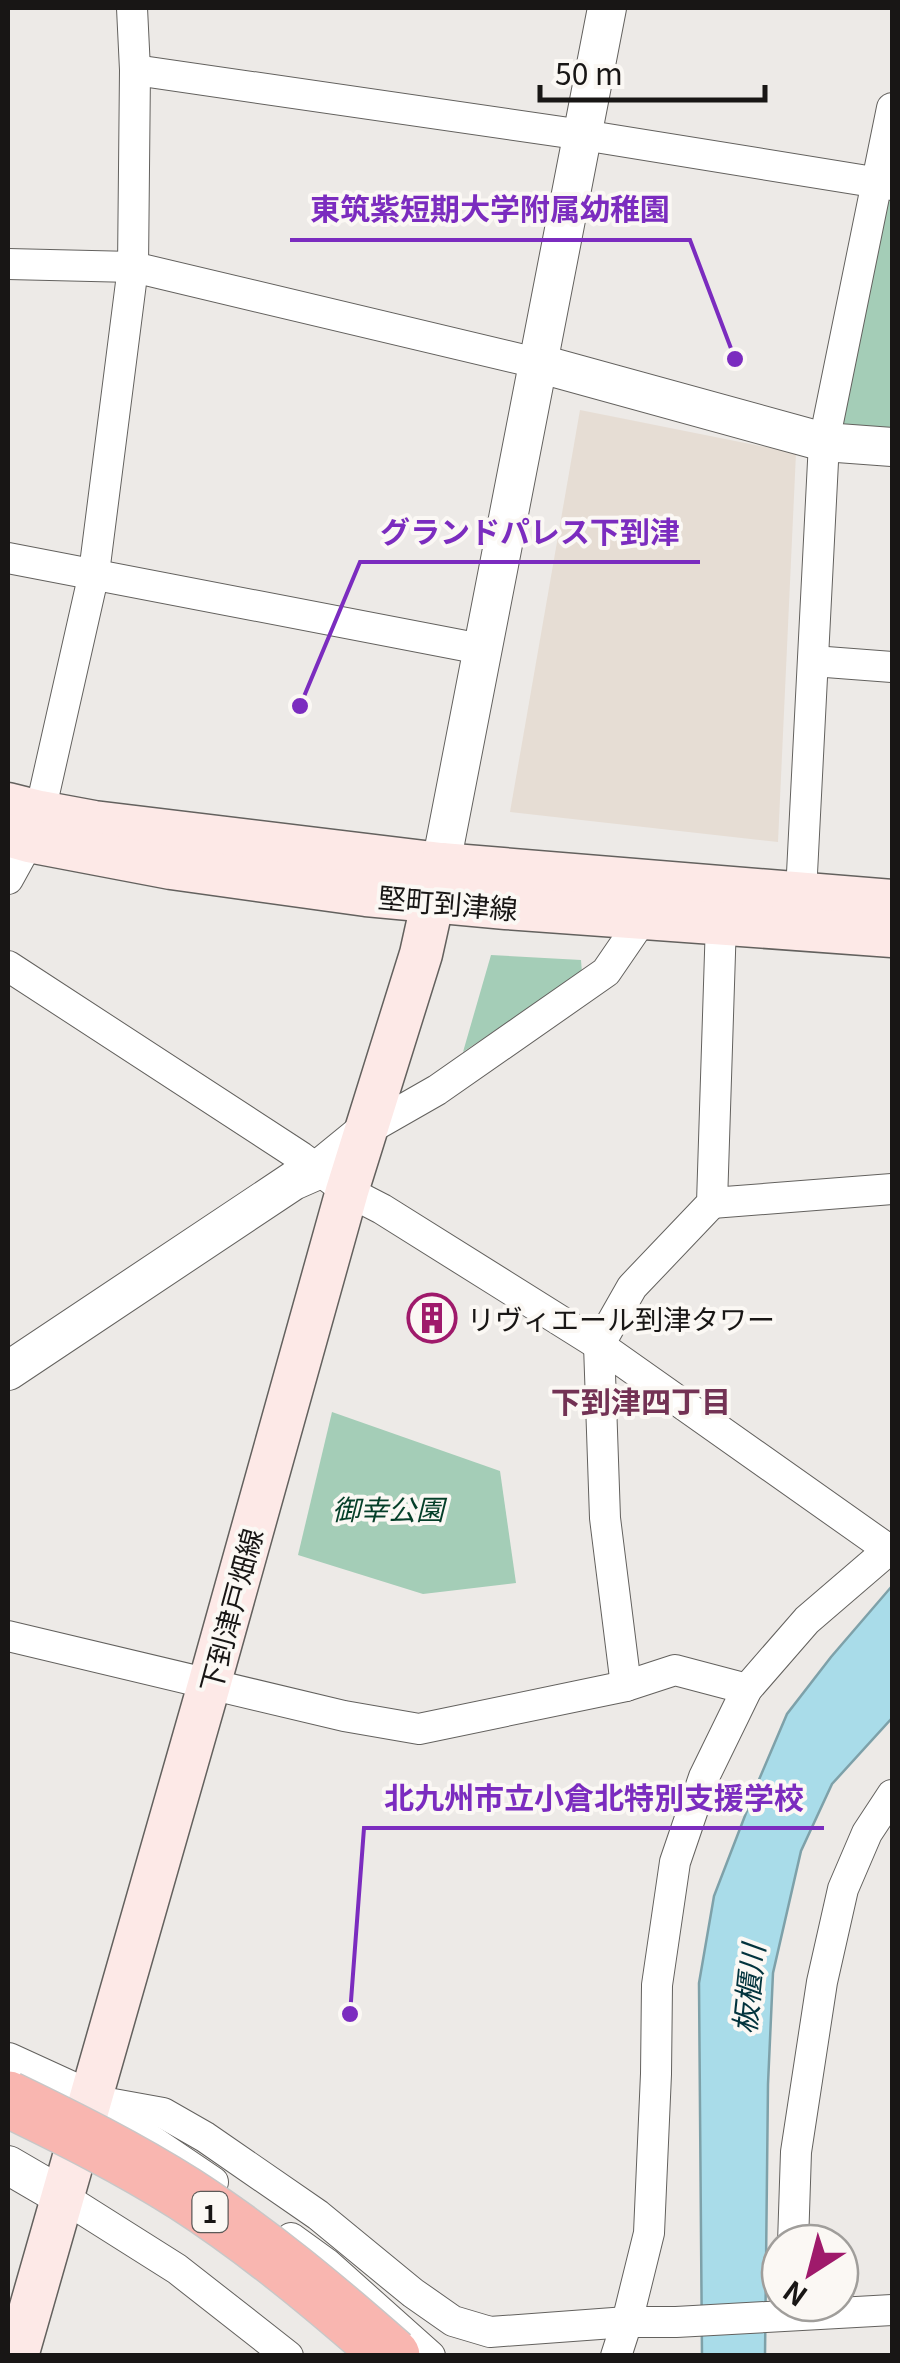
<svg xmlns="http://www.w3.org/2000/svg" width="900" height="2363" font-family="Georgia,'Noto Sans JP',serif">
<rect width="100%" height="100%" fill="#edeae7"/>
<!-- built -->
<path fill="#e6ddd4" d="M580 410 796 453 778 842 510 812Z"/>
<!-- green -->
<g fill="#a4cdb7">
<path d="M892 176V439L831 435Z"/>
<path d="M491 955 581 960 582 973 463 1052Z"/>
<path d="M332 1412 500 1471 516 1583 423 1594 298 1555Z"/>
</g>
<!-- water -->
<path fill="#a9dce9" stroke="#7ea1a9" stroke-width="2.5" d="M892 1586V1718L832 1784 801 1851 773 1973 768 2084 765 2355 702 2356 699 1983 714 1896 758 1782 787 1714 831 1657Z"/>
<g fill="none" stroke-linecap="round" stroke-linejoin="round">
<!-- minor casing -->
<g stroke="#63615e" stroke-width="32">
<g id="minor">
<path d="M135 70 583 135 892 185"/>
<path d="M8 264 133 267 537 363"/>
<path d="M8 558 481 649"/>
<path d="M813 661 892 667"/>
<path d="M8 879 29 841 40 812 94 573 133 267 135 70 132 8"/>
<path d="M801 893 824 442 892 108"/>
<path d="M8 966 301 1157 347 1191 382 1209 599 1345 892 1552"/>
<path d="M367 1130 437 1090 606 972 643 918"/>
<path d="M712 1203 892 1189"/>
<path d="M8 1636 344 1716 419 1729 626 1686 675 1670 747 1689"/>
<path d="M626 1686 605 1518 599 1345 632 1287 712 1203 721 922"/>
<path d="M91 2100 163 2113 205 2137 318 2215 413 2293 453 2321 490 2332 627 2322H676L892 2310"/>
<path d="M102 2107 213 2182"/>
<path d="M63 2197 177 2269 288 2356"/>
<path d="M291 2238 327 2264 430 2356"/>
<path d="M793 2243 796 2152 822 1982 843 1889 867 1833 892 1795"/>
<path d="M616 2356 627 2322 649 2233 656 2074 657 1985 675 1862 704 1777 747 1689 807 1620 892 1547"/>
</g>
</g>
<!-- tertiary casing -->
<g stroke="#63615e" stroke-width="40">
<g id="tertiary">
<path d="M537 363 824 442 892 447"/>
<path d="M441 864 607 8"/>
<path d="M8 1371 293 1181 318 1170 367 1130"/>
<path d="M8 2062 91 2100"/>
<path d="M8 2165 63 2197"/>
</g>
</g>
<!-- secondary casing -->
<g stroke="#63615e" stroke-width="45">
<g id="secondary">
<path d="M8 804 40 812 94 822 441 864 892 901"/>
<path d="M8 835 29 841 171 868 366 895 506 908 892 936"/>
<path d="M17 2356 209 1685 347 1191 421 954 441 864"/>
</g>
</g>
<!-- minor -->
<use href="#minor" stroke="#fff" stroke-width="30"/>
<!-- tertiary -->
<use href="#tertiary" stroke="#fff" stroke-width="38"/>
<!-- secondary -->
<use href="#secondary" stroke="#fde9e7" stroke-width="42"/>
<!-- motorway-bridge casing -->
<g stroke="#c8c7c7" stroke-width="58" stroke-linecap="butt">
<path id="motorway-bridge" d="M8 2099C68 2128 128 2158 185 2194 258 2241 326 2298 392 2356"/>
</g>
<!-- motorway-bridge -->
<use href="#motorway-bridge" stroke="#f9b6b0" stroke-width="55"/>
</g>
<!-- icons -->
<defs>
<g id="building-ring" transform="scale(2.5)"><circle r="9.5" fill="#fbf8f4" stroke="#9f1a6b" stroke-width="1.5"/><path d="M-4-6H4V6H1V3H-1V6H-4ZM-2.5-4.3h1.7v1.8h-1.7ZM.8-4.3h1.7v1.8H.8ZM-2.5-1h1.7V.8h-1.7ZM.8-1h1.7V.8H.8Z" fill="#9f1a6b"/></g>
</defs>
<g fill-rule="evenodd">
<use href="#building-ring" x="432" y="1318"/>
</g>
<g text-anchor="middle" dominant-baseline="central" stroke-width="8" stroke-linejoin="round" paint-order="stroke">
<!-- shield labels -->
<rect fill="#fbf8f4" stroke="#5c5a58" stroke-width="2.5" x="192.5" y="2192" width="35" height="40" rx="8"/>
<g font-size="25" font-weight="bold" fill="#181615">
<text x="210" y="2212">1</text>
</g>
<!-- street labels -->
<g font-size="28" fill="#181615" stroke="#fbf8f4">
<text transform="translate(448 902) rotate(5)">堅町到津線</text>
<text transform="translate(230 1610) rotate(-75)">下到津戸畑線</text>
</g>
<!-- poi labels -->
<g font-size="28" fill="#181615" stroke="#fbf8f4" text-anchor="start">
<text x="467" y="1318">リヴィエール到津タワー</text>
</g>
<!-- park labels -->
<g font-size="28" font-style="italic" fill="#053f29" stroke="#fbf8f4">
<text x="388" y="1508">御幸公園</text>
</g>
<!-- neighbourhood labels -->
<g font-size="30" font-weight="bold" fill="#733254" stroke="#fbf8f4">
<text x="641" y="1400">下到津四丁目</text>
</g>
<!-- water labels -->
<g font-size="30" font-style="italic" fill="#02333d" stroke="#fbf8f4">
<text transform="translate(747 1989) rotate(-84)">板櫃川</text>
</g>
</g>
<!-- callouts -->
<path fill="none" stroke="#7b2cbf" stroke-width="4" d="M735 359L690 240H290M300 706L360 562H700M350 2014L364 1828H824"/>
<g fill="#7b2cbf" stroke="#fbf8f4" stroke-width="4">
<circle cx="735" cy="359" r="10"/>
<circle cx="300" cy="706" r="10"/>
<circle cx="350" cy="2014" r="10"/>
</g>
<g font-size="30" text-anchor="middle" font-weight="bold" fill="#7b2cbf" stroke="#fbf8f4" stroke-width="8" stroke-linejoin="round" paint-order="stroke">
<text x="490" y="220">東筑紫短期大学附属幼稚園</text>
<text x="530" y="543">グランドパレス下到津</text>
<text x="594" y="1809">北九州市立小倉北特別支援学校</text>
</g>
<!-- border -->
<rect width="900" height="2363" fill="none" stroke="#181615" stroke-width="20"/>
<!-- north arrow -->
<g transform="translate(810 2273) rotate(216)"><circle r="48" fill="#fbf8f4" stroke="#a09e9b" stroke-width="2.5"/>
<path d="M0-8L18 38L0 25L-18 38Z" fill="#9f1a6b"/>
<text y="-15" font-size="28" font-weight="bold" text-anchor="middle" fill="#181615">N</text>
</g>
<!-- scale -->
<path d="M540 85v15h225v-15" fill="none" stroke="#181615" stroke-width="5"/>
<text x="555" y="85" font-size="30" fill="#181615" stroke="#fbf8f4" stroke-width="8" paint-order="stroke">50 m</text>
</svg>
